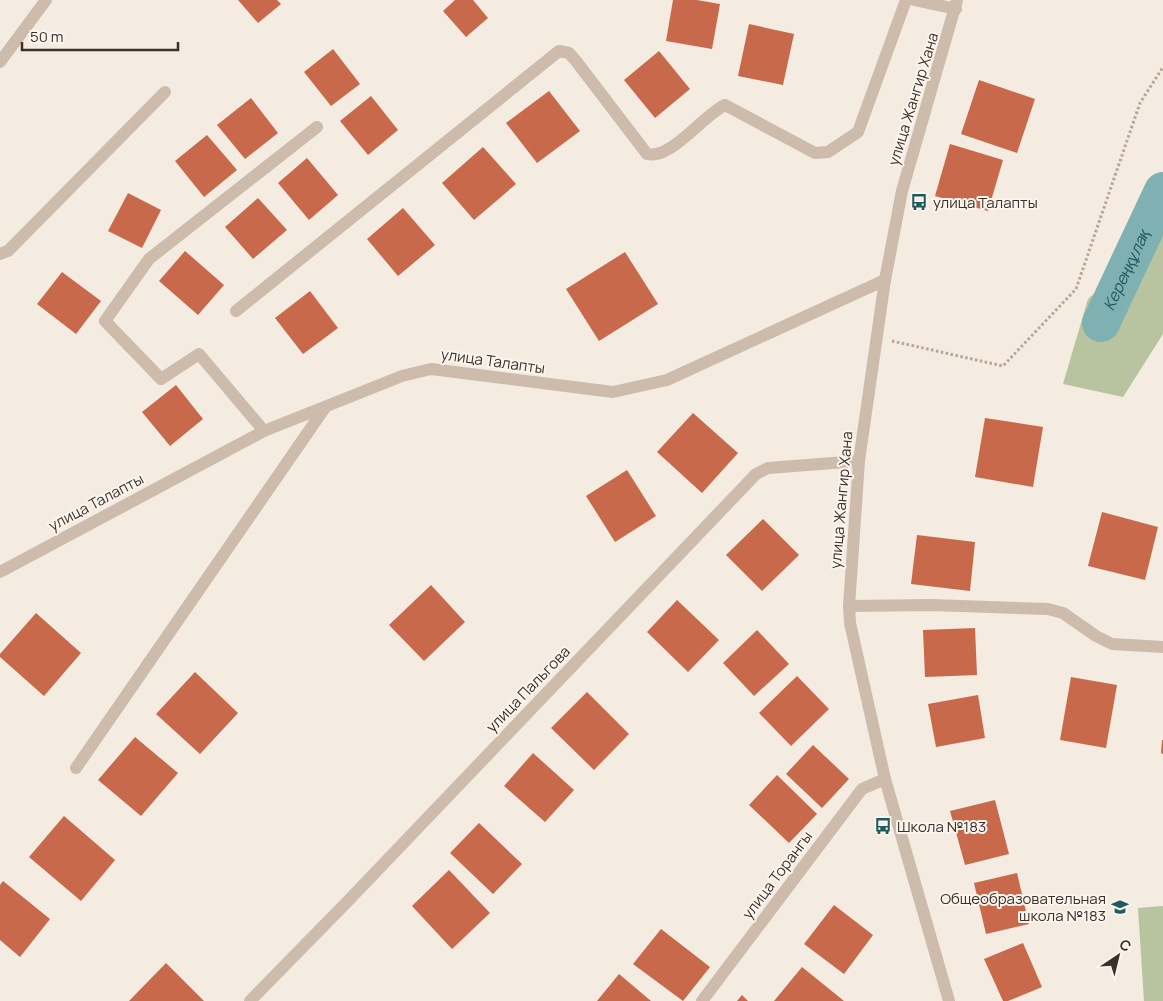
<svg xmlns="http://www.w3.org/2000/svg" width="1163" height="1001" font-family="Manrope,sans-serif">
<rect width="100%" height="100%" fill="#f4ebe1"/>
<!-- green -->
<g fill="#b8c4a0">
<path d="M1163 232V334L1123 397 1063 384 1088 299Z"/>
<path d="M1163 906V1001H1144L1138 908Z"/>
</g>
<g fill="none" stroke-linecap="round" stroke-linejoin="round">
<!-- river -->
<path stroke="#7fb0b2" stroke-width="38" id="s1" d="M1101 323 1163 191"/>
</g>
<!-- building -->
<g fill="#c8694b">
<path d="M238 0H277L281 4 258 23Z"/>
<path d="M455 0H473L488 18 466 37 443 11Z"/>
<path d="M673 0H697L720 4 712 49 666 41Z"/>
<path d="M749 24 794 34 783 85 738 76Z"/>
<path d="M333 49 360 84 331 106 304 72Z"/>
<path d="M659 51 690 89 655 118 624 80Z"/>
<path d="M979 80 1035 99 1017 153 961 134Z"/>
<path d="M549 91 580 131 537 163 506 123Z"/>
<path d="M371 96 398 130 368 155 340 121Z"/>
<path d="M251 98 278 133 245 159 217 125Z"/>
<path d="M207 135 237 170 204 197 175 161Z"/>
<path d="M950 144 1003 160 988 211 935 196Z"/>
<path d="M483 147 516 184 474 220 442 183Z"/>
<path d="M307 158 338 195 309 220 278 183Z"/>
<path d="M128 193 161 210 142 248 108 231Z"/>
<path d="M258 198 287 230 253 259 225 227Z"/>
<path d="M403 208 435 245 398 276 367 239Z"/>
<path d="M185 251 224 285 198 315 159 281Z"/>
<path d="M625 252 658 304 599 341 566 289Z"/>
<path d="M62 272 101 301 76 334 37 304Z"/>
<path d="M310 291 338 328 303 354 275 318Z"/>
<path d="M176 385 203 419 170 446 142 412Z"/>
<path d="M693 413 738 453 702 493 657 452Z"/>
<path d="M985 418 1043 427 1033 487 975 477Z"/>
<path d="M627 470 656 516 615 542 586 496Z"/>
<path d="M1102 512 1158 527 1145 580 1088 566Z"/>
<path d="M763 519 799 555 762 591 726 555Z"/>
<path d="M917 535 975 542 970 591 911 584Z"/>
<path d="M431 585 465 622 424 661 389 625Z"/>
<path d="M677 600 719 640 688 672 647 632Z"/>
<path d="M36 613 81 653 44 696 0 657V654Z"/>
<path d="M975 628 977 675 925 677 923 630Z"/>
<path d="M757 630 789 664 754 696 723 663Z"/>
<path d="M195 672 238 713 200 754 156 714Z"/>
<path d="M797 676 829 709 791 746 759 713Z"/>
<path d="M1071 677 1117 685 1106 748 1060 740Z"/>
<path d="M587 692 629 734 594 770 551 728Z"/>
<path d="M978 695 985 738 936 747 928 704Z"/>
<path d="M135 737 178 773 141 816 98 780Z"/>
<path d="M1162 740H1163V754L1161 753Z"/>
<path d="M813 745 849 779 822 808 786 774Z"/>
<path d="M533 753 574 790 545 822 504 786Z"/>
<path d="M777 775 817 814 789 843 749 805Z"/>
<path d="M995 800 1009 854 965 865 950 811Z"/>
<path d="M64 816 115 860 81 901 29 857Z"/>
<path d="M479 823 522 864 493 894 450 853Z"/>
<path d="M449 870 490 913 452 949 412 906Z"/>
<path d="M1017 873 1029 924 986 934 974 883Z"/>
<path d="M3 881 50 919 20 957 0 940V885Z"/>
<path d="M834 905 873 935 844 974 804 944Z"/>
<path d="M661 929 710 967 683 1001 633 964Z"/>
<path d="M1023 943 1042 987 1008 1001H1003L984 959Z"/>
<path d="M166 963 204 1001H129Z"/>
<path d="M802 967 844 1001H774Z"/>
<path d="M619 974 651 1001H597Z"/>
<path d="M742 995 748 1001H737Z"/>
</g>
<g fill="none" stroke-linecap="round" stroke-linejoin="round">
<!-- path -->
<path stroke="#b9a596" stroke-width="3" stroke-dasharray="2.5 2.5" stroke-linecap="butt" d="M892 341 1003 366 1076 289 1140 103 1163 67"/>
<!-- minor -->
<g stroke="#cdbbac" stroke-width="12">
<path d="M914 0 956 9"/>
<path d="M0 62 46 0"/>
<path d="M0 254 8 251 165 92"/>
<path d="M236 311 559 51 569 53 576 61 647 154C671 160 702 116 725 105L815 153 828 152 858 132 906 0"/>
<path d="M264 431 199 354 161 379 105 321 149 259 317 127"/>
<path d="M0 572 264 431 402 376 431 369 613 392 667 380 885 280"/>
<path d="M849 606 932 605 1048 609 1063 613 1096 636 1112 644 1163 647"/>
<path d="M76 768 324 409"/>
<path d="M250 1001 347 902 756 474 768 468 859 461"/>
<path d="M702 1001 862 789 885 779"/>
<path d="M949 1001 885 779 850 623 849 606 859 461 885 280 902 191 957 0"/>
</g>
</g>
<!-- icons -->
<defs>
<g id="bus-bare" transform="scale(1.35)"><path d="M-5-6H5V4H4V6H2V4H-2V6H-4V4H-5ZM-3.5-4V0h7V-4ZM-3.5 1.2v1.5H-2V1.2ZM2 1.2v1.5H3.5V1.2Z" fill="#1f5a5e" stroke="#fbf5ee" stroke-width="2.5" paint-order="stroke"/></g>
<g id="school-bare" transform="scale(1.35)"><path d="M0-5L7-2L0 1L-7-2ZM-4 1L0 2.5L4 1V4Q0 6-4 4Z" fill="#1f5a5e" stroke="#fbf5ee" stroke-width="2.5" paint-order="stroke"/></g>
</defs>
<g fill-rule="evenodd">
<use href="#bus-bare" x="919" y="202"/>
<use href="#bus-bare" x="883" y="826"/>
<use href="#school-bare" x="1120" y="907"/>
</g>
<g text-anchor="middle" dominant-baseline="central" stroke-width="4" stroke-linejoin="round" paint-order="stroke">
<!-- street labels -->
<g font-size="15" fill="#3b302b" stroke="#fbf5ee">
<text transform="translate(913 99) rotate(-73)">улица Жангир Хана</text>
<text transform="translate(493 361) rotate(8)">улица Талапты</text>
<text transform="translate(841 500) rotate(-85)">улица Жангир Хана</text>
<text transform="translate(96 502) rotate(-28)">улица Талапты</text>
<text transform="translate(528 689) rotate(-46)">улица Пальгова</text>
<text transform="translate(777 875) rotate(-53)">улица Торангы</text>
</g>
<!-- poi labels -->
<g font-size="15" fill="#3b302b" stroke="#fbf5ee" text-anchor="start">
<text x="933" y="202">улица Талапты</text>
<text x="897" y="826">Школа №183</text>
<text x="1106" y="898" text-anchor="end">Общеобразовательная<tspan x="1106" dy="17">школа №183</tspan></text>
</g>
<!-- water labels -->
<g font-size="16" font-style="italic" fill="#1f5a5e" stroke="#fbf5ee">
<text stroke="none"><textPath href="#s1" startOffset="59">Кереңқұлақ</textPath></text>
</g>
</g>
<!-- north arrow -->
<g transform="translate(1118 956) rotate(35)" stroke="#fbf5ee" stroke-width="4" paint-order="stroke">
<path d="M0-4L9 19L0 12L-9 19Z" fill="#3b302b"/>
<text y="-8" font-size="14" font-weight="bold" text-anchor="middle" fill="#3b302b">С</text>
</g>
<!-- scale -->
<path d="M22 42v8h156v-8" fill="none" stroke="#3b302b" stroke-width="2.5"/>
<text x="30" y="42" font-size="15" fill="#3b302b" stroke="#fbf5ee" stroke-width="4" paint-order="stroke">50 m</text>
</svg>
